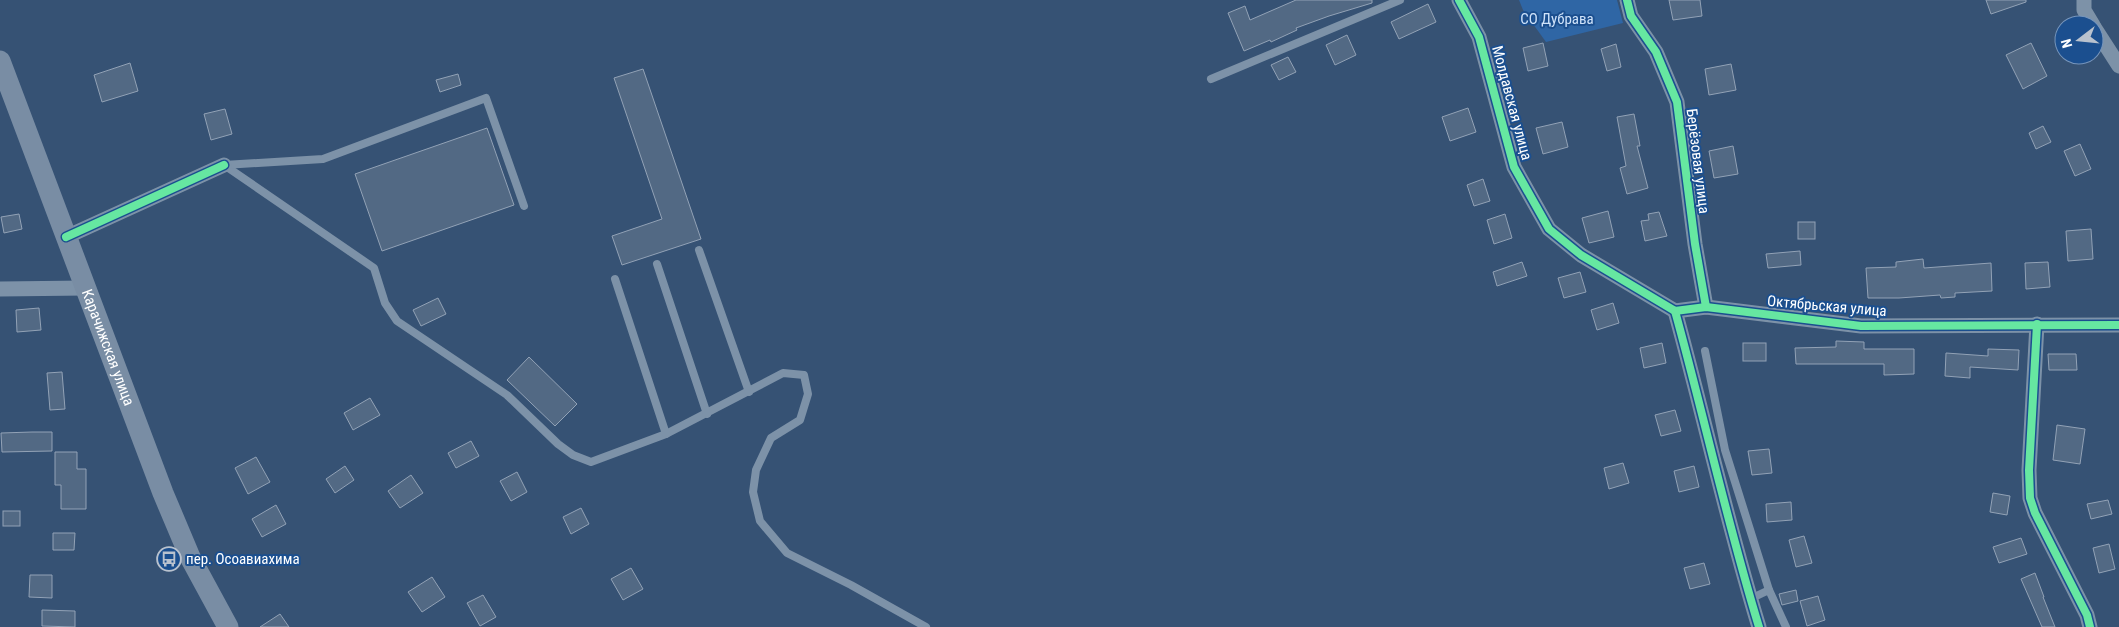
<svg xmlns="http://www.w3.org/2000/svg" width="2119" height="627" font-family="'Roboto Condensed',sans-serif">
<rect width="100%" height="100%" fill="#365274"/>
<!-- green -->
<path fill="#2f66a5" d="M1519 0H1617L1623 23 1546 42 1523 10Z"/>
<!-- building -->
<g fill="#526984" stroke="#92a2b6">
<path d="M1296 0H1372V3L1329 16 1296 28 1297 30 1271 42 1270 40 1244 51 1228 13 1245 6 1250 20Z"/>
<path d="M1669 0H1700L1702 16 1673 20Z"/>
<path d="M1986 0H2026V2L1991 14Z"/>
<path d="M1428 4 1436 22 1399 39 1391 22Z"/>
<path d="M1347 35 1356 55 1335 65 1326 45Z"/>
<path d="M1543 43 1548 66 1528 71 1523 48Z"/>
<path d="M2031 43 2047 76 2023 89 2006 55Z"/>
<path d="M1616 44 1621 67 1607 71 1601 49Z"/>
<path d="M1288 57 1296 72 1279 80 1271 65Z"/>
<path d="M130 63 138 91 102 102 94 75Z"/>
<path d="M1731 64 1736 90 1709 95 1705 69Z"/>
<path d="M643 69 701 239 622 265 612 236 662 219 614 78Z"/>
<path d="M458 74 461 85 440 92 436 80Z"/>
<path d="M1468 108 1476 132 1450 141 1442 117Z"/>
<path d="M225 109 232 134 211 140 204 114Z"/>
<path d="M1634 114 1640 146H1637L1648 188 1627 194 1620 168 1626 166 1617 117Z"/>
<path d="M1562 122 1568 147 1543 154 1536 128Z"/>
<path d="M2043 126 2051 142 2036 149 2029 133Z"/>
<path d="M487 128 514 205 382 251 355 174Z"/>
<path d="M2080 144 2091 169 2075 176 2064 151Z"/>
<path d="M1733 146 1738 174 1714 178 1709 151Z"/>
<path d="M1483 179 1490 201 1474 206 1467 185Z"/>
<path d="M1608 211 1614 237 1589 243 1582 218Z"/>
<path d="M1659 212 1667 236 1645 241 1641 221 1649 220 1648 214Z"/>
<path d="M19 214 22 229 4 233 1 217Z"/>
<path d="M1505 214 1512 238 1494 244 1487 220Z"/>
<rect x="1798" y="222" width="17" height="17"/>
<path d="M2091 229 2093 259 2068 261 2066 231Z"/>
<path d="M1800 251 1801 265 1768 268 1766 254Z"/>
<path d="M1923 259 1924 268 1991 263 1992 291 1955 293V297L1941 298 1940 295 1899 298H1868L1866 268 1896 267V262Z"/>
<path d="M1522 262 1527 276 1497 286 1493 272Z"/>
<path d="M2048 262 2050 287 2026 289 2025 263Z"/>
<path d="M1580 272 1586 292 1564 298 1558 278Z"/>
<path d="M438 298 446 314 421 326 413 310Z"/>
<path d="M1613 303 1619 323 1597 330 1591 310Z"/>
<path d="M39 308 41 330 17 332 16 310Z"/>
<path d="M1836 341 1864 342V349H1914V374L1884 375V364H1796L1795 348 1836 347Z"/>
<path d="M1662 343 1666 363 1644 368 1640 348Z"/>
<rect x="1743" y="343" width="23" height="18"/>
<path d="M1988 349 2019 350 2018 370 1970 367V378L1945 376 1946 353 1988 356Z"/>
<path d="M2048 354H2076L2077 370H2049Z"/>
<path d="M529 357 577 404 555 426 507 380Z"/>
<path d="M62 372 65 409 50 410 47 373Z"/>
<path d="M370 398 380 415 353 430 344 413Z"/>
<path d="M1675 410 1681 431 1661 436 1655 415Z"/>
<path d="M2057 425 2085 429 2080 464 2053 460Z"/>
<path d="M32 432H52V451L2 452 1 433Z"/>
<path d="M471 441 479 456 456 468 448 453Z"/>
<path d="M1769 449 1772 473 1752 475 1748 451Z"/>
<path d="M55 452H77V469H86V509H61V485H55Z"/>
<path d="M256 457 270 482 248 494 235 468Z"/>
<path d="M1623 463 1629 483 1609 489 1604 468Z"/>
<path d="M345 466 354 480 335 493 326 479Z"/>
<path d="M1694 466 1699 487 1679 492 1674 471Z"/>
<path d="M517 472 527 492 511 501 500 481Z"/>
<path d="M411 475 423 493 400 508 388 491Z"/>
<path d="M1993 493 2010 496 2007 515 1990 512Z"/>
<path d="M2108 500 2112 514 2091 519 2087 504Z"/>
<path d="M1791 502 1792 520 1767 522 1766 504Z"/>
<path d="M276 505 286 524 262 537 252 519Z"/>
<path d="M581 508 589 524 571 534 563 517Z"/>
<rect x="3" y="511" width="17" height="15"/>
<path d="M53 533H75L74 550H53Z"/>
<path d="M1804 536 1812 563 1796 567 1789 540Z"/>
<path d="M2021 538 2027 554 1999 563 1993 547Z"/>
<path d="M2109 544 2115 569 2099 573 2093 548Z"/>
<path d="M1704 563 1710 584 1690 589 1684 568Z"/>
<path d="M631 568 643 589 623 600 611 579Z"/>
<path d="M2035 573 2044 597H2043L2055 627H2042L2021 579Z"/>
<path d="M30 575H52V598L29 597Z"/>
<path d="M432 577 445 597 422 612 408 592Z"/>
<path d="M1796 590 1798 601 1782 605 1779 594Z"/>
<path d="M483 595 496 617 480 626 467 603Z"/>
<path d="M1818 596 1825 620 1807 626 1800 601Z"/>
<path d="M42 610 75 611V627L42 626Z"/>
<path d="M280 614 289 627H260Z"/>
</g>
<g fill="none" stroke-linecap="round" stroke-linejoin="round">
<!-- service -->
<g stroke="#7d92a8" stroke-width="8">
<path d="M1211 79 1400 0"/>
<path d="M224 165 374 268 385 303 397 321 507 395 558 444 573 455 591 462 666 434 783 373 804 375 808 394 800 420 771 438 756 470 753 492 760 521 787 553 851 585 926 627"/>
<path d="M224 165 323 159 486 98 524 206"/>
<path d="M699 250 749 392"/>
<path d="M657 264 707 414"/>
<path d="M615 279 666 434"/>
<path d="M1705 351 1725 450 1769 590"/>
<path d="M1750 599 1769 590 1786 627"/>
</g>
<!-- minor -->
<g stroke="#7d92a8" stroke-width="15">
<path d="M1459 0 1479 37 1514 167 1549 229 1581 255 1675 311 1706 307 1861 326 2119 325"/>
<path d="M1627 0 1631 16 1656 52 1677 102 1695 244 1706 307"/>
<path d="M2084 0V10L2093 25"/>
<path d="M2094 27 2119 66"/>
<path d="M66 237 224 165"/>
<path d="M0 289 86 288"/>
<path d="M1675 311C1704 416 1727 523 1759 627"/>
<path d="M2037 324 2029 470 2030 498 2035 513 2087 615 2090 627"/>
</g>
<!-- secondary -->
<path stroke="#798da4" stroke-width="21" id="s1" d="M0 61 163 493 190 557 228 627"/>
<!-- cycleway casing -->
<g stroke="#1b4f8f" stroke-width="11">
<g id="cycleway">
<path d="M1459 0 1479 37 1514 167 1549 229 1581 255 1675 311 1706 307 1861 326 2119 325"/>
<path d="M1627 0 1631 16 1656 52 1677 102 1695 244 1706 307"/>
<path d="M66 237 224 165"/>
<path d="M1675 311C1704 416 1727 523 1759 627"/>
<path d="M2037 324 2029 470 2030 498 2035 513 2087 615 2090 627"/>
</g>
</g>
<!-- cycleway -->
<use href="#cycleway" stroke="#66e7a1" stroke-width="8"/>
</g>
<!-- icons -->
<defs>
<g id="bus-ring" transform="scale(1.25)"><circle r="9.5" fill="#1b4f8f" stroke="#b9c2ce" stroke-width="1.5"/><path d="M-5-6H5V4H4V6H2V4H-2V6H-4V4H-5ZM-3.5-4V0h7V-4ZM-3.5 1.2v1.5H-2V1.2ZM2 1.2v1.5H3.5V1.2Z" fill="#b9c2ce"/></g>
</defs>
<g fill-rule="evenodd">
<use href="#bus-ring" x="169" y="559"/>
</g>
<g text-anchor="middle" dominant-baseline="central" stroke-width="4" stroke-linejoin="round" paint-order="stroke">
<!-- park labels -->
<g font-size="15" fill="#cfe3fa" stroke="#1b4f8f">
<text x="1557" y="19">СО Дубрава</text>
</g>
<!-- street labels -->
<g font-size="15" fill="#fff" stroke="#1b4f8f">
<text transform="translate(1512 103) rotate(75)">Молдавская улица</text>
<text transform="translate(1698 161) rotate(83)">Берёзовая улица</text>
<text transform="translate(1827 306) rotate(5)">Октябрьская улица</text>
<text stroke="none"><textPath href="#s1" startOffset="306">Карачижская улица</textPath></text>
</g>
<!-- poi labels -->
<g font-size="15" fill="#fff" stroke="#1b4f8f" text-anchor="start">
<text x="186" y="559">пер. Осоавиахима</text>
</g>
</g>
<!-- north arrow -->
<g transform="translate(2079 40) rotate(254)"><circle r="24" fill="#1b4f8f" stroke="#7695bc"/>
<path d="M0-4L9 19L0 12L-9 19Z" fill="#b9c2ce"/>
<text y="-8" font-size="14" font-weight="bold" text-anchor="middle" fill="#ffffff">N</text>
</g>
</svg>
